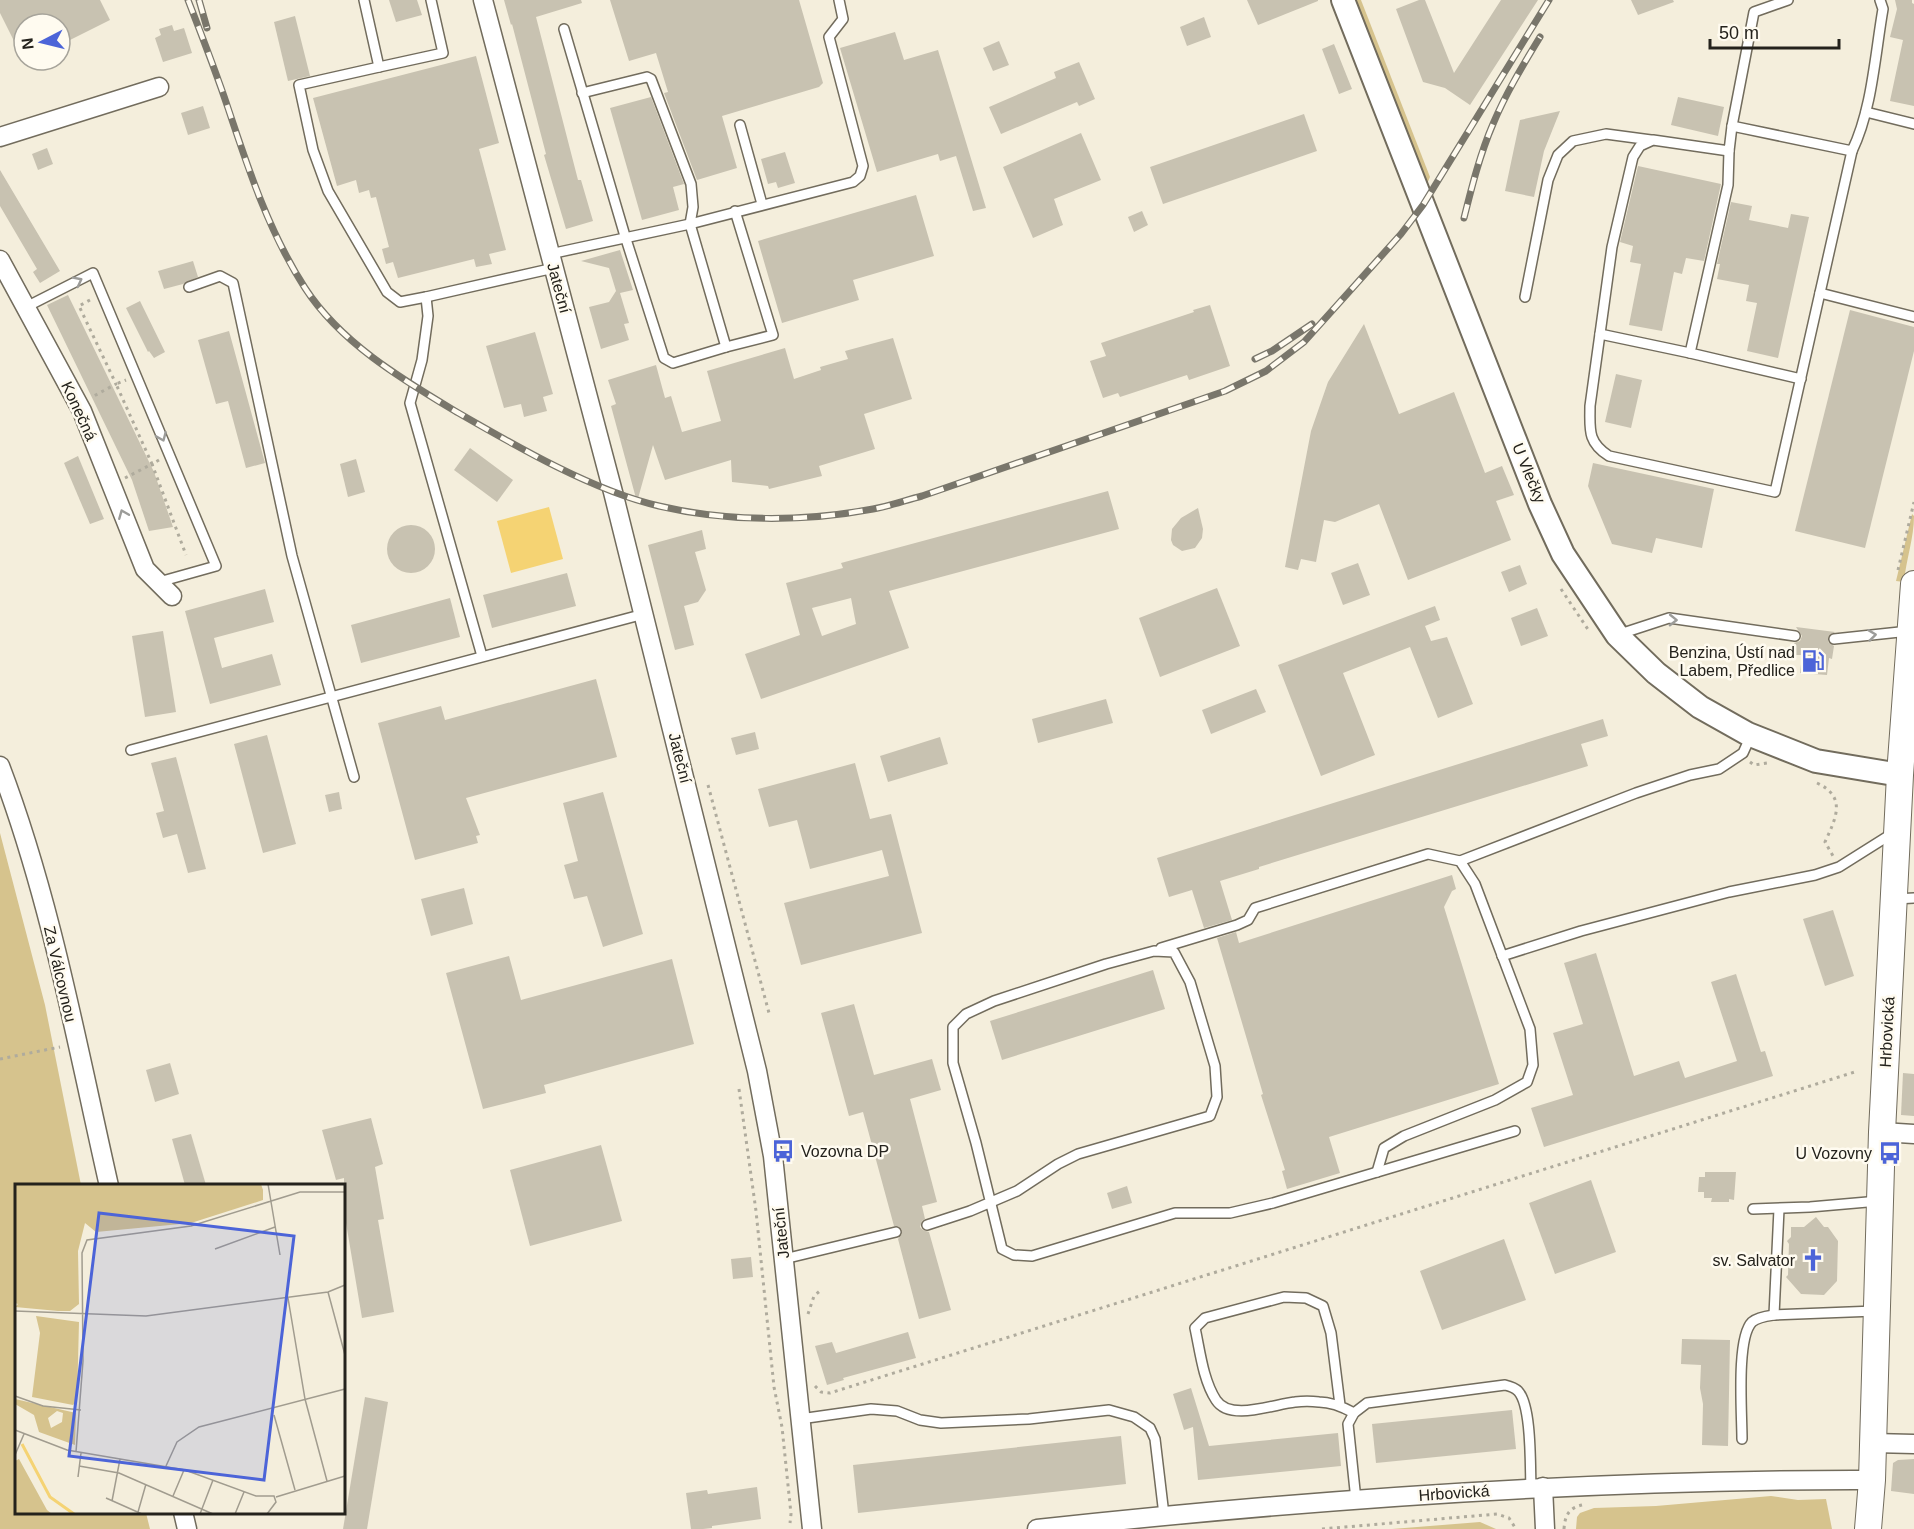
<svg xmlns="http://www.w3.org/2000/svg" width="1914" height="1529" font-family="Helvetica,sans-serif">
<rect width="100%" height="100%" fill="#f4eedc"/>
<!-- green -->
<g fill="#d6c38d">
<path d="M1355 0H1361L1430 177 1427 184Z"/>
<path d="M1912 514 1914 516C1914 538 1906 560 1904 582L1896 581Z"/>
<path d="M0 833 45 1005 81 1185 16 1186V1512L146 1513 150 1529H0Z"/>
<path d="M1771 1496 1798 1500 1826 1499 1832 1529H1576L1577 1517 1580 1513 1594 1508 1656 1506Z"/>
<path d="M1480 1522 1496 1529H1392Z"/>
</g>
<!-- water -->
<path fill="#f5d373" d="M549 507 563 559 511 573 497 521Z"/>
<!-- building -->
<g fill="#c8c2b1" fill-rule="evenodd">
<path d="M0 0H100L110 20 60 45V24H24V61L0 13Z"/>
<path d="M389 0H417L422 15 396 22Z"/>
<path d="M504 0H581L582 3 536 17 578 180H581L593 221 566 229 544 155 546 154 512 24 511 25Z"/>
<path d="M610 0H799L823 83 819 87 722 116 737 168 697 180 664 93 668 92 656 53 629 61Z"/>
<path d="M1247 0H1318V1L1258 25Z"/>
<path d="M1419 0H1425L1454 73 1501 0H1538L1470 105 1445 88 1423 82 1396 9Z"/>
<path d="M1631 0H1673L1674 2 1638 15Z"/>
<path d="M1895 0H1912V3L1914 4V106L1890 101 1903 40 1890 37 1897 9Z"/>
<path d="M295 16 310 76 288 81 274 22Z"/>
<path d="M1204 17 1211 37 1187 46 1180 27Z"/>
<path d="M172 25 174 31 184 28 192 53 163 62 155 38 161 35 159 29Z"/>
<path d="M895 32 904 60 938 50 986 208 973 211 956 156 940 161 938 154 877 172 840 48Z"/>
<path d="M999 41 1009 65 993 71 983 48Z"/>
<path d="M1334 44 1352 89 1339 94 1322 49Z"/>
<path d="M476 56 499 143 479 149 506 250 489 254 492 264 476 267 474 259 398 278 393 262 386 264 382 249 389 247 376 197 371 198 369 190 359 193 356 180 337 186 313 98Z"/>
<path d="M1079 62 1095 99 1079 106 1077 102 1001 134 989 107 1056 78 1054 72Z"/>
<path d="M651 97 684 184 673 187 679 210 642 220 610 108Z"/>
<path d="M1678 97 1724 107 1718 136 1671 125Z"/>
<path d="M203 106 210 128 188 135 181 113Z"/>
<path d="M1560 111 1544 151 1534 197 1505 191 1520 120Z"/>
<path d="M1304 114 1317 151 1163 204 1150 167Z"/>
<path d="M1081 133 1101 180 1054 199 1063 225 1033 238 1003 167Z"/>
<path d="M47 148 53 164 38 170 32 154Z"/>
<path d="M785 152 795 183 778 188 776 182 768 184 761 159Z"/>
<path d="M1638 166 1721 184 1704 261 1686 258 1682 274 1674 272 1662 331 1629 325 1641 264 1630 262 1633 246 1620 242Z"/>
<path d="M0 170 60 271 40 283 33 272 37 269 0 206Z"/>
<path d="M916 195 934 256 853 280 859 300 782 323 758 241Z"/>
<path d="M1731 202 1752 206 1749 220 1788 228 1791 214 1809 217 1778 358 1747 351 1757 303 1746 301 1749 285 1717 279 1720 264H1717Z"/>
<path d="M1142 211 1148 225 1134 232 1128 217Z"/>
<path d="M620 250 633 290 620 293 629 323 624 324 629 340 601 349 589 307 609 302 616 291 609 268 581 261Z"/>
<path d="M193 261 198 277 183 284 164 289 158 271Z"/>
<path d="M68 295 154 472 173 527 149 531 132 480 47 305Z"/>
<path d="M140 301 165 352 154 358 149 351 148 352 126 308Z"/>
<path d="M1210 305 1230 366 1189 380 1187 375 1120 397 1118 393 1103 398 1090 361 1106 356 1101 343 1194 312 1193 310Z"/>
<path d="M1850 310 1914 327V351L1865 548 1795 531Z"/>
<path d="M1364 324 1399 414 1454 392 1485 473 1502 466 1514 495 1496 501 1511 540 1408 580 1379 504 1335 522 1324 520 1316 562 1301 559 1298 570 1285 567 1311 431 1328 382Z"/>
<path d="M229 331 265 463 246 468 228 401 216 404 198 340Z"/>
<path d="M535 332 553 394 543 397 547 411 524 417 521 404 504 408 486 346Z"/>
<path d="M893 338 912 399 864 414 875 449 819 466 822 476 769 489 768 486 732 482 731 460 665 480 653 445 637 502 611 406 616 404 608 380 656 365 665 398 671 396 682 432 721 421 707 371 785 348 794 379 821 370 820 367 848 359 845 351Z"/>
<path d="M1616 374 1642 380 1631 428 1605 422Z"/>
<path d="M470 448 513 480 497 502 454 470Z"/>
<path d="M78 456 104 519 90 524 64 463Z"/>
<path d="M356 459 365 492 348 497 340 464Z"/>
<path d="M1593 463 1714 489 1702 548 1656 538 1652 553 1612 544 1588 486Z"/>
<path d="M1108 491 1119 529 889 591 909 648 761 699 745 654 800 635 786 583 843 568 841 563ZM851 598 856 624 822 636 812 608Z"/>
<path d="M1198 508 1203 529 1202 538 1195 548 1182 551 1173 545 1171 540 1172 529 1181 518Z"/>
<circle cx="411" cy="549" r="24"/>
<path d="M702 530 706 549 695 552 706 590 698 602 684 606 694 645 675 650 648 545Z"/>
<path d="M1358 563 1370 595 1343 605 1331 573Z"/>
<path d="M1520 565 1527 584 1509 592 1501 572Z"/>
<path d="M567 573 576 606 492 628 483 595Z"/>
<path d="M1217 588 1240 646 1160 677 1139 618Z"/>
<path d="M265 589 274 622 214 638 222 668 272 654 281 685 210 704 185 611Z"/>
<path d="M450 598 460 637 361 663 351 625Z"/>
<path d="M1435 606 1440 620 1425 626 1431 641 1447 637 1473 704 1438 718 1410 647 1343 673 1375 755 1321 776 1278 665Z"/>
<path d="M1537 608 1548 636 1521 646 1511 618Z"/>
<path d="M1796 627 1835 632 1828 637V642L1834 646 1832 659 1829 658 1827 675 1800 673 1802 655H1793L1794 643 1800 641 1802 636Z"/>
<path d="M163 631 176 712 145 717 132 636Z"/>
<path d="M596 679 617 757 466 798 480 835 476 836 478 843 415 860 378 723 441 706 445 720Z"/>
<path d="M1256 689 1266 712 1211 734 1202 710Z"/>
<path d="M1106 699 1113 723 1038 743 1032 719Z"/>
<path d="M1603 719 1608 736 1581 744 1588 766 1259 867V869L1220 881 1232 920 1204 928 1192 890 1169 897 1157 858Z"/>
<path d="M755 732 759 749 736 755 731 738Z"/>
<path d="M267 735 296 844 263 853 234 744Z"/>
<path d="M940 737 948 764 888 782 880 756Z"/>
<path d="M176 757 206 869 188 873 177 834 163 838 156 813 164 811 151 763Z"/>
<path d="M855 763 870 819 891 814 922 933 801 965 784 903 889 876 882 850 810 869 797 820 769 827 758 789Z"/>
<path d="M339 792 342 809 329 812 325 795Z"/>
<path d="M603 792 643 934 603 947 587 896 574 899 564 865 578 861 563 803Z"/>
<path d="M1452 875 1456 889 1452 891 1444 907 1499 1084 1329 1137 1340 1173 1287 1189 1282 1171 1285 1170 1261 1095 1263 1094 1217 938 1236 932 1239 943Z"/>
<path d="M464 888 473 924 431 936 421 899Z"/>
<path d="M1833 910 1854 976 1825 986 1803 919Z"/>
<path d="M1596 953 1634 1076 1679 1061 1685 1078 1737 1061 1711 982 1736 974 1761 1052 1765 1051 1773 1076 1544 1147 1531 1108 1573 1095 1553 1033 1583 1024 1564 963Z"/>
<path d="M509 956 521 1000 672 959 694 1044 544 1085 546 1093 483 1109 446 973Z"/>
<path d="M1153 970 1165 1009 1002 1060 990 1021Z"/>
<path d="M854 1004 874 1075 932 1059 941 1090 910 1099 937 1202 922 1206 925 1219 922 1221 920 1227 923 1230 929 1232 951 1310 919 1319 898 1239 902 1234V1230L898 1226H894L863 1112 849 1116 821 1013Z"/>
<path d="M170 1063 179 1094 155 1102 146 1070Z"/>
<path d="M1903 1073 1914 1074V1116L1901 1115Z"/>
<path d="M371 1118 383 1164 375 1167 384 1219 378 1220 394 1312 362 1318 344 1211V1178L336 1180 322 1130Z"/>
<path d="M191 1134 206 1185H185L172 1139Z"/>
<path d="M601 1145 622 1221 530 1246 510 1170Z"/>
<path d="M1705 1172H1736L1734 1200 1729 1199V1202H1711L1712 1198H1704V1192H1698L1699 1177H1705Z"/>
<path d="M1591 1180 1616 1252 1555 1274 1529 1203Z"/>
<path d="M1127 1186 1132 1203 1112 1209 1107 1193Z"/>
<path d="M1816 1217 1824 1227H1828L1838 1241 1837 1281 1824 1295 1801 1294 1786 1277 1788 1275 1789 1244 1787 1241 1791 1237V1227H1804Z"/>
<path d="M1504 1239 1526 1300 1442 1330 1420 1271Z"/>
<path d="M751 1257 753 1277 733 1279 731 1259Z"/>
<path d="M908 1332 916 1358 843 1378 844 1380 827 1385 815 1346 832 1342 836 1353Z"/>
<path d="M1682 1339 1730 1340 1728 1446 1702 1445 1703 1404 1700 1388 1701 1365 1681 1364Z"/>
<path d="M1191 1388 1209 1446 1338 1433 1341 1466 1198 1480 1193 1427 1184 1430 1173 1394Z"/>
<path d="M365 1397 388 1402 367 1529H343Z"/>
<path d="M1512 1410 1516 1449 1376 1463 1372 1424Z"/>
<path d="M1121 1436 1126 1484 858 1513 853 1465Z"/>
<path d="M1914 1459V1494L1891 1491 1893 1463 1898 1460Z"/>
<path d="M757 1487 761 1519 712 1526V1528L703 1529H691L686 1493 707 1490 708 1494Z"/>
</g>
<g fill="none" stroke-linecap="round" stroke-linejoin="round">
<!-- service casing -->
<g stroke="#726c5d" stroke-width="12">
<g id="service">
<path d="M364 0 379 67 299 85 313 150 328 191 387 292 400 302 426 297 554 268"/>
<path d="M1788 0 1754 12 1732 126 1852 151C1872 110 1875 55 1883 9L1880 0"/>
<path d="M564 29 625 236 664 358 673 363 726 347 773 335 735 211"/>
<path d="M379 67 443 53 431 0"/>
<path d="M582 93 647 77 651 79 691 184 693 207 690 224 726 347"/>
<path d="M1866 112 1914 124"/>
<path d="M740 125 762 204"/>
<path d="M1732 126 1729 151 1653 140 1640 146 1633 157 1612 247 1590 406C1590 429 1587 442 1609 456L1775 492 1852 151"/>
<path d="M1729 151 1728 185 1690 353 1801 379"/>
<path d="M550 254 690 224 853 182 860 176 863 166 829 37 843 19 839 0"/>
<path d="M189 287 220 276 233 283 292 556 354 777"/>
<path d="M1820 293 1914 317"/>
<path d="M426 297 428 316 422 360 410 403 482 656"/>
<path d="M1525 297 1548 180 1558 155 1573 141 1606 134 1651 140"/>
<path d="M26 307 93 273 216 566 159 582"/>
<path d="M1600 334 1690 353"/>
<path d="M1620 634 1669 618 1795 636"/>
<path d="M1834 639 1909 631"/>
<path d="M131 750 644 614"/>
<path d="M1460 861 1636 793 1690 775 1719 769 1743 753 1748 742V734"/>
<path d="M1895 899 1914 898"/>
<path d="M1161 948 1237 925 1248 920 1255 908 1428 854 1460 861 1475 884 1530 1029 1533 1065 1527 1082 1495 1100 1404 1136 1384 1148 1377 1172"/>
<path d="M1502 956 1581 931 1729 892 1815 875 1839 867 1893 833"/>
<path d="M1753 1209 1810 1207 1879 1201"/>
<path d="M927 1225 970 1211 1017 1191 1058 1164 1078 1154 1210 1116 1217 1097 1215 1066 1190 982 1174 952 1154 951 1106 964 994 1001 966 1014 953 1027V1063L976 1143 1002 1249 1014 1255 1032 1256 1175 1213H1230L1273 1203 1515 1131"/>
<path d="M784 1259 896 1232"/>
<path d="M1774 1315 1779 1209"/>
<path d="M1340 1405 1331 1333 1323 1306 1306 1298 1284 1297 1205 1318 1195 1328C1200 1351 1203 1380 1216 1400 1230 1422 1274 1404 1295 1402 1303 1401 1311 1401 1319 1402 1332 1402 1343 1407 1354 1413"/>
<path d="M800 1419 871 1409 897 1411 920 1420 941 1423 1029 1419 1109 1410 1134 1417 1150 1428 1155 1439 1164 1515"/>
<path d="M1742 1439C1742 1414 1736 1338 1752 1322 1758 1317 1767 1316 1774 1315L1875 1311"/>
<path d="M1356 1500 1348 1424 1354 1413 1367 1403 1505 1385C1509 1386 1515 1388 1518 1391 1532 1406 1530 1467 1531 1488"/>
</g>
</g>
<!-- minor casing -->
<g stroke="#726c5d" stroke-width="21">
<g id="minor">
<path d="M483 0 613 492 757 1071 773 1156 812 1529"/>
<path d="M0 137 159 87"/>
<path d="M0 260 82 411 145 569 172 596"/>
<path d="M0 766C51 900 77 1045 109 1186"/>
<path d="M1882 1132 1914 1134"/>
<path d="M1873 1443 1914 1444"/>
<path d="M1543 1487 1545 1529"/>
<path d="M183 1512 187 1529"/>
<path d="M1037 1529C1314 1499 1593 1479 1872 1480"/>
</g>
</g>
<!-- tertiary casing -->
<g stroke="#726c5d" stroke-width="26">
<path id="tertiary" d="M1343 0 1540 504 1563 554 1617 635 1656 673 1700 707 1748 734 1816 761 1900 775"/>
</g>
<!-- secondary casing -->
<g stroke="#726c5d" stroke-width="28">
<path id="secondary" d="M1868 1529 1872 1480 1882 1132 1900 775 1914 584"/>
</g>
<!-- path -->
<g stroke="#afab9d" stroke-width="3" stroke-dasharray="3 4.5" stroke-linecap="butt">
<path d="M90 300 79 306 116 384 92 397"/>
<path d="M159 460 152 464 186 555"/>
<path d="M125 478 152 464 116 384 126 380"/>
<path d="M1898 570 1914 502"/>
<path d="M1561 589 1589 631"/>
<path d="M1750 762 1754 765 1767 763"/>
<path d="M1817 783C1847 797 1836 818 1825 842L1833 856"/>
<path d="M708 785 769 1013"/>
<path d="M0 1059 60 1047"/>
<path d="M739 1089 756 1211 774 1387 782 1427 791 1514 790 1523"/>
<path d="M808 1314 814 1296 821 1290"/>
<path d="M815 1386 821 1392 830 1393 1858 1071"/>
<path d="M1322 1529 1497 1514 1509 1518 1516 1529"/>
<path d="M1564 1529C1565 1515 1569 1508 1582 1505"/>
</g>
<!-- service -->
<use href="#service" stroke="#fff" stroke-width="9"/>
<!-- minor -->
<use href="#minor" stroke="#fff" stroke-width="18"/>
<!-- tertiary -->
<use href="#tertiary" stroke="#fff" stroke-width="22"/>
<!-- secondary -->
<use href="#secondary" stroke="#fff" stroke-width="26"/>
<!-- rail casing -->
<g stroke="#79766b" stroke-width="7">
<g id="rail">
<path d="M188 0C202 36 216 72 228 108 249 171 269 232 305 288 340 342 400 378 455 411 514 445 593 491 659 506 728 522 803 522 873 509 890 506 906 500 922 496L1225 391 1266 371 1304 342 1401 234 1423 205 1549 0"/>
<path d="M199 0 207 28"/>
<path d="M1464 218C1472 186 1480 154 1493 124 1506 93 1523 65 1540 37"/>
<path d="M1255 359 1272 351 1312 324"/>
</g>
</g>
<!-- rail -->
<use href="#rail" stroke="#fffbf0" stroke-width="4.5" stroke-dasharray="14" stroke-linecap="butt"/>
</g>
<!-- one-way arrows -->
<defs><path id="oneway-chevron" d="M-2-3.5L2.5 0L-2 3.5" fill="none" stroke-width="1.6" stroke-linecap="round" stroke-linejoin="round" transform="scale(1.5)"/></defs>
<g stroke="#9c9c99">
<use href="#oneway-chevron" transform="translate(78 281) rotate(-27)"/>
<use href="#oneway-chevron" transform="translate(162 437) rotate(67)"/>
<use href="#oneway-chevron" transform="translate(123 514) rotate(-112)"/>
<use href="#oneway-chevron" transform="translate(1673 620) rotate(1)"/>
<use href="#oneway-chevron" transform="translate(1872 635) rotate(-7)"/>
</g>
<!-- icons -->
<defs>
<g id="fuel-bare" transform="scale(1.8)"><path d="M-5.5-6h7V0h2V4h1.3V-2.5L3-4.5l.8-.8L6-3V5H2.5V1h-1V6h-7ZM-4.2-4.7v3.2H.2V-4.7Z" fill="#4c64d8" stroke="#fffbf0" stroke-width="2.5" paint-order="stroke"/></g>
<g id="bus-bare" transform="scale(1.8)"><path d="M-5-6H5V4H4V6H2V4H-2V6H-4V4H-5ZM-3.5-4V0h7V-4ZM-3.5 1.2v1.5H-2V1.2ZM2 1.2v1.5H3.5V1.2Z" fill="#4c64d8" stroke="#fffbf0" stroke-width="2.5" paint-order="stroke"/></g>
<g id="church-bare" transform="scale(1.8)"><path d="M-1.2-6h2.4v3.5h3.3v2.4h-3.3V6h-2.4V-.1h-3.3v-2.4h3.3Z" fill="#4c64d8" stroke="#fffbf0" stroke-width="2.5" paint-order="stroke"/></g>
</defs>
<g fill-rule="evenodd">
<use href="#fuel-bare" x="1813" y="661"/>
<use href="#bus-bare" x="783" y="1151"/>
<use href="#bus-bare" x="1890" y="1153"/>
<use href="#church-bare" x="1813" y="1260"/>
</g>
<g text-anchor="middle" dominant-baseline="central" stroke-width="5" stroke-linejoin="round" paint-order="stroke">
<!-- street labels -->
<g font-size="16" fill="#24221c" stroke="#fffbf0">
<text transform="translate(559 288) rotate(75)">Jateční</text>
<text transform="translate(79 411) rotate(65)">Konečná</text>
<text transform="translate(1529 473) rotate(68)">U Vlečky</text>
<text transform="translate(680 758) rotate(76)">Jateční</text>
<text transform="translate(60 974) rotate(77)">Za Válcovnou</text>
<text transform="translate(1887 1032) rotate(-87)">Hrbovická</text>
<text transform="translate(781 1233) rotate(-96)">Jateční</text>
<text transform="translate(1454 1493) rotate(-4)">Hrbovická</text>
</g>
<!-- poi labels -->
<g font-size="16" fill="#24221c" stroke="#fffbf0" text-anchor="end">
<text x="1795" y="652">Benzina, Ústí nad<tspan x="1795" dy="18">Labem, Předlice</tspan></text>
<text x="801" y="1151" text-anchor="start">Vozovna DP</text>
<text x="1872" y="1153">U Vozovny</text>
<text x="1795" y="1260">sv. Salvator</text>
</g>
</g>
<!-- overview -->
<g transform="translate(15 1184)">
<rect width="330" height="330" fill="#f4eedc"/>
<path d="M0 0H246L248 6V16L176 39 81 48 70 39 63 67 64 120 55 127H43L0 123 3 120 0 119ZM21 132 64 138 62 217 58 221 17 213 25 149ZM0 215 61 229 60 261 24 248 19 231 0 220ZM42 227 48 229 47 238 36 244 33 234ZM4 275 32 326 37 330H0V277Z" fill="#d6c38d" fill-rule="evenodd"/>
<path fill="none" stroke="#f5d373" stroke-width="3" d="M7 260 35 313 59 330"/>
<path fill="none" stroke="#a19c8f" stroke-width="1.5" d="M253 0 265 71M200 65 260 43M313 108 330 171M273 114 290 215 312 297M0 127 131 132 313 108 330 101M0 212 28 222 66 226M259 231 280 306M0 246 52 266 170 286 241 312H259L261 318 252 330M61 268 68 177 67 69 72 56 176 42 285 8H330M0 271 9 250M64 282 104 289 198 330M151 282 162 258 184 243 330 205M63 293 66 269M158 312 169 286M261 313 330 292M91 314 127 330M97 317 105 275M123 328 131 300M185 330 198 296M220 330 229 308"/>
<path fill="#4c64d8" fill-opacity="0.15" stroke="#4c64d8" stroke-width="3" d="M84 29 279 52 249 296 54 272Z"/>
<rect width="330" height="330" fill="none" stroke="#24221c" stroke-width="3"/>
</g>
<!-- north arrow -->
<g transform="translate(42 42) rotate(263)"><circle r="28" fill="#fffbf0" stroke="#a7a49b" stroke-width="1.5"/>
<path d="M0-4.5L10 22L0 15L-10 22Z" fill="#4c64d8"/>
<text y="-9" font-size="16" font-weight="bold" text-anchor="middle" fill="#24221c">N</text>
</g>
<!-- scale -->
<path d="M1710 39v9h129v-9" fill="none" stroke="#24221c" stroke-width="3"/>
<text x="1719" y="39" font-size="18" fill="#24221c" stroke="#fffbf0" stroke-width="4.5" paint-order="stroke">50 m</text>
</svg>
